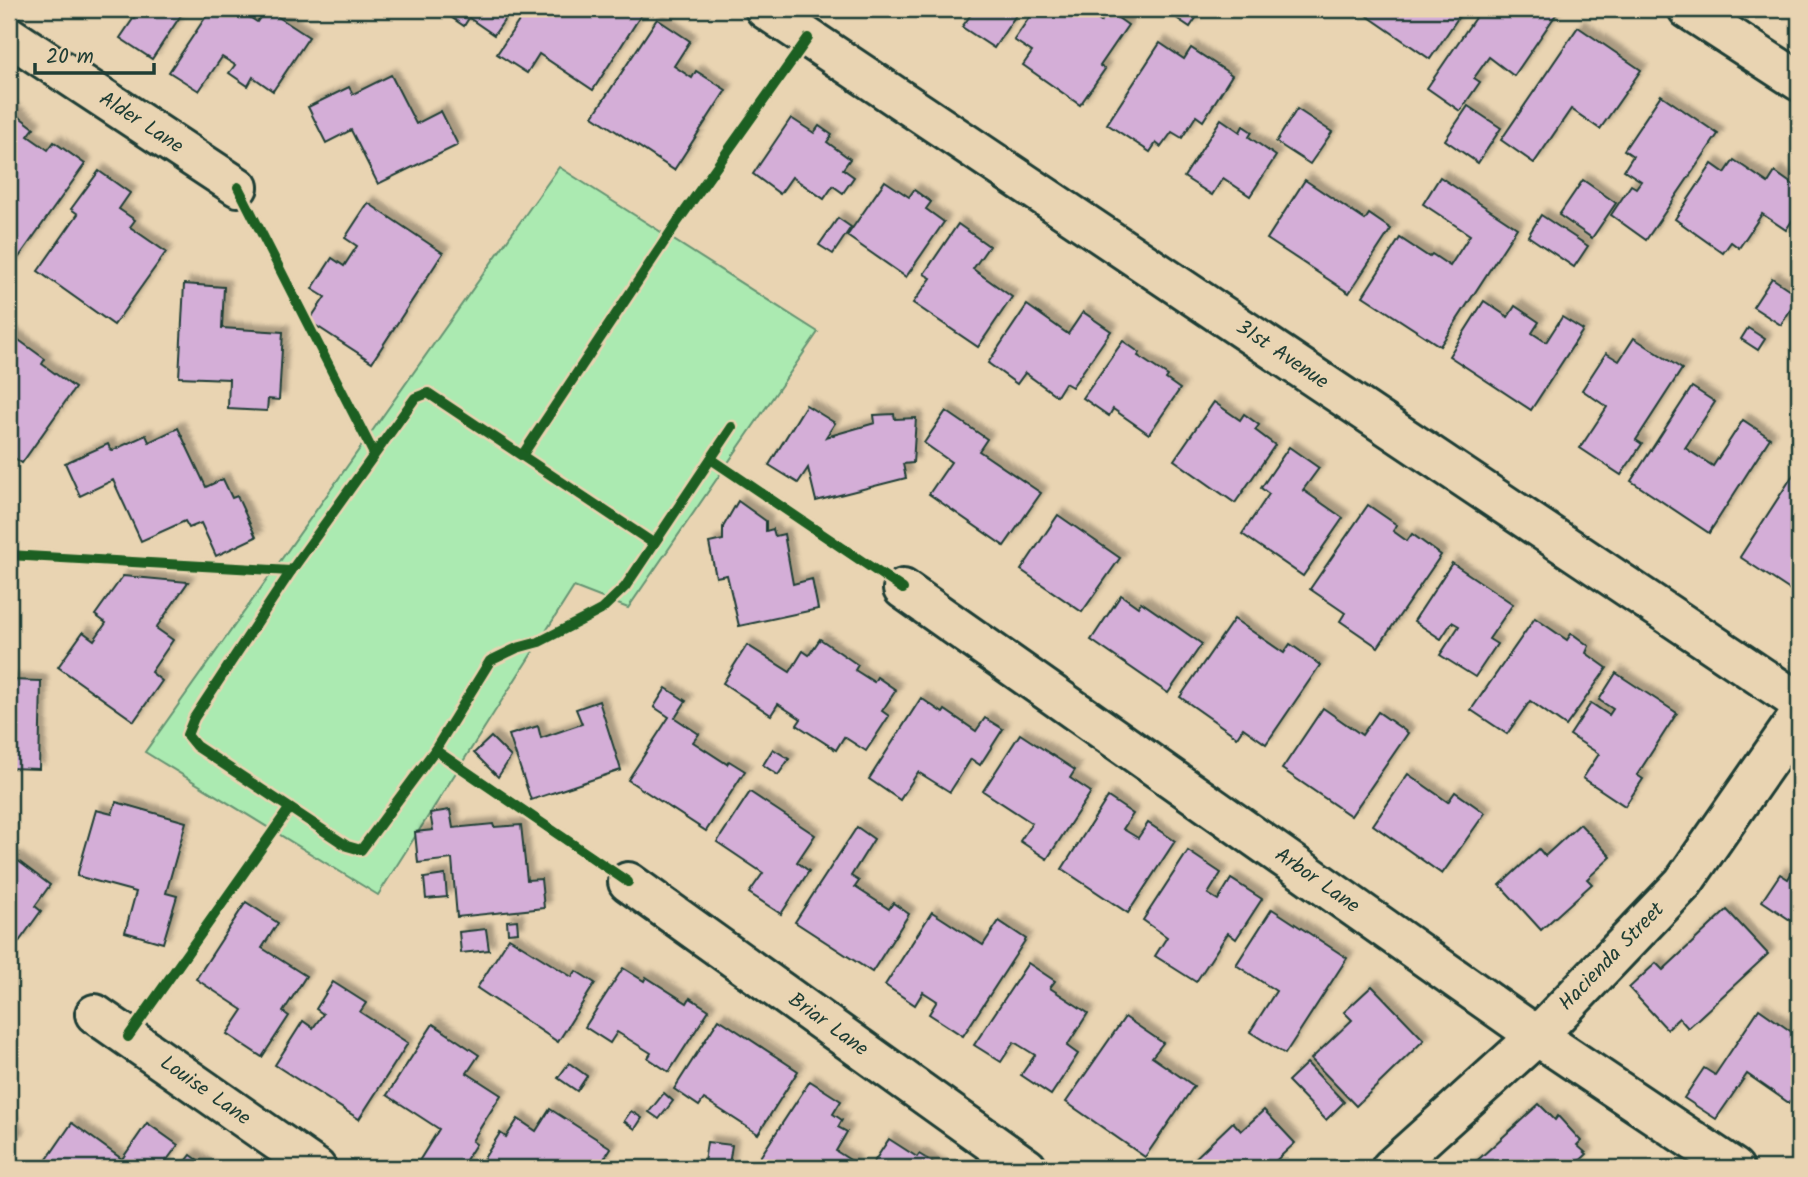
<svg xmlns="http://www.w3.org/2000/svg" width="1808" height="1177" font-family="Kalam,sans-serif">
<defs>
<filter id="shadow"><feDropShadow dx="6" dy="-6" stdDeviation="2" flood-color="#0004"/></filter>
</defs>
<rect width="100%" height="100%" fill="#e9d4b2"/>
<filter id="ink" filterUnits="userSpaceOnUse"><feTurbulence type="fractalNoise" baseFrequency=".0143" numOctaves="2"/><feDisplacementMap in="SourceGraphic" scale="14" xChannelSelector="R" yChannelSelector="G"/><feConvolveMatrix kernelMatrix="1 2 1 2 8 2 1 2 1" color-interpolation-filters="sRGB"/></filter>
<g filter="url(#ink)">
<!-- green -->
<path fill="#abeab1" stroke="#659472" stroke-width="2" d="M559 167 818 332 628 608 574 587 378 895 145 752Z"/>
<!-- building -->
<g fill="#d4aed7" stroke="#1f3d34" stroke-width="2" filter="url(#shadow)">
<path d="M131 9H185L152 59 120 38 137 13Z"/>
<path d="M211 9H237L257 22 266 9 309 37 273 91 253 77 248 86 229 73 235 65 222 57 199 91 169 72Z"/>
<path d="M439 9H512L494 35 469 18 464 26Z"/>
<path d="M527 9H587L593 12 595 9H638L643 12 593 90 539 54 527 73 497 54Z"/>
<path d="M975 9H1020L994 48 962 27Z"/>
<path d="M1035 9H1087L1086 11 1101 22 1108 11 1128 25 1100 66 1105 69 1080 105 1023 65 1032 52 1014 40Z"/>
<path d="M1163 9H1202L1190 27Z"/>
<path d="M1370 9H1464L1430 59 1366 15Z"/>
<path d="M1481 9H1551L1557 13 1514 76 1489 57 1474 78 1480 82 1460 111 1427 88Z"/>
<path d="M657 19 690 41 674 66 692 78 696 71 726 90 674 170 593 116Z"/>
<path d="M1578 27 1641 70 1600 129 1571 109 1534 163 1501 140Z"/>
<path d="M1160 43 1184 59 1191 48 1232 75 1203 121 1196 116 1182 138 1172 132 1161 147 1156 143 1150 152 1107 124Z"/>
<path d="M391 75 416 124 441 111 458 145 378 184 351 130 326 143 308 107 349 87 353 94Z"/>
<path d="M1661 95 1718 134 1646 240 1611 215 1631 185 1636 188 1641 181 1624 170 1633 156 1624 150Z"/>
<path d="M1468 106 1501 128 1478 163 1445 140Z"/>
<path d="M9 109 34 128 28 136 48 150 54 142 85 164 14 264 9 260Z"/>
<path d="M1297 109 1332 132 1310 164 1276 142Z"/>
<path d="M791 118 814 133 819 126 832 135 827 142 850 159 843 169 854 177 843 193 833 186 824 199 792 177 780 194 753 174Z"/>
<path d="M1221 119 1240 132 1243 126 1252 132 1249 137 1276 156 1250 196 1223 178 1212 195 1184 177Z"/>
<path d="M1734 160 1768 183 1775 172 1799 189V210L1786 230 1762 214 1739 248 1731 242 1723 253 1675 219 1712 164 1725 173Z"/>
<path d="M99 171 130 193 119 209 135 220 130 227 166 252 114 325 38 271 78 214 71 209Z"/>
<path d="M1440 177 1517 228 1440 346 1363 296 1400 238 1429 257 1432 254 1450 266 1470 235 1423 204Z"/>
<path d="M1305 180 1365 220 1369 214 1391 229 1349 293 1267 239Z"/>
<path d="M1583 180 1616 203 1592 238 1559 215Z"/>
<path d="M885 181 909 197 914 190 931 202 926 209 944 222 906 277 847 236Z"/>
<path d="M368 203 443 253 372 362 309 321 325 297 312 289 332 258 344 266 357 246 345 238Z"/>
<path d="M1541 215 1588 246 1574 267 1528 236Z"/>
<path d="M838 218 851 227 833 254 819 245Z"/>
<path d="M958 224 989 246 973 269 1012 297 978 347 913 303 931 278 924 274Z"/>
<path d="M1772 278 1799 296 1781 325 1753 307Z"/>
<path d="M184 284 224 287 222 328 283 332 279 400 268 399 267 411 228 409 229 379 179 377Z"/>
<path d="M1484 301 1508 317 1515 306 1539 322 1532 333 1546 342 1562 317 1583 330 1531 410 1449 356Z"/>
<path d="M1027 305 1068 334 1083 312 1111 331 1072 387 1065 383 1057 396 1025 373 1017 384 988 363Z"/>
<path d="M1748 328 1765 339 1758 350 1741 339Z"/>
<path d="M9 333 45 359 42 364 75 388 22 463 9 454Z"/>
<path d="M1634 338 1682 369 1636 440 1642 444 1621 475 1580 448 1607 407 1582 390 1606 353 1619 361Z"/>
<path d="M1123 341 1140 353 1138 356 1168 376 1166 379 1180 389 1149 434 1113 409 1109 416 1083 398Z"/>
<path d="M1692 387 1715 402 1685 448 1713 466 1743 420 1770 438 1709 533 1631 481Z"/>
<path d="M1214 402 1240 420 1244 414 1259 425 1255 430 1275 445 1235 503 1174 460Z"/>
<path d="M806 405 835 423 826 437 875 423 874 415 894 414 895 419 916 418 913 463 903 464 906 478 816 501 808 468 798 483 769 465Z"/>
<path d="M946 411 987 439 979 451 1041 493 1004 546 929 494 951 462 924 443Z"/>
<path d="M178 428 206 487 223 479 232 498 237 496 256 537 216 556 201 523 189 528 185 521 141 541 113 480 80 496 65 463 108 444 111 451 146 435 149 442Z"/>
<path d="M1289 447 1319 468 1303 490 1343 518 1303 576 1242 534 1269 494 1261 488Z"/>
<path d="M1799 466V596L1740 557Z"/>
<path d="M738 501 766 521V531L773 529 775 536 784 534 793 584 812 579 818 609 739 626 727 575 716 577 709 543 723 540V527Z"/>
<path d="M1368 505 1397 525 1393 531 1407 541 1412 534 1441 555 1378 647 1340 621 1345 613 1310 589Z"/>
<path d="M1058 515 1120 558 1082 612 1021 570Z"/>
<path d="M1452 563 1513 604 1489 639 1497 644 1475 677 1440 655 1459 626 1452 622 1441 639 1414 621Z"/>
<path d="M123 576 188 582 156 628 173 640 151 672 162 681 134 721 58 667 83 632 94 640 106 623 95 615Z"/>
<path d="M1121 595 1138 607 1141 602 1202 644 1168 693 1091 640Z"/>
<path d="M1535 618 1567 640 1571 634 1574 635 1589 646 1586 653 1607 668 1566 726 1530 701 1507 734 1471 710Z"/>
<path d="M1234 619 1284 653 1290 644 1320 665 1266 744 1243 728 1237 737 1180 697Z"/>
<path d="M820 639 858 665 855 670 874 682 877 677 896 690 882 711 889 716 866 751 844 737 836 750 797 725 801 719 778 704 771 715 723 683 747 645 790 672 803 651 809 655Z"/>
<path d="M1616 673 1677 713 1637 775 1643 779 1625 806 1583 778 1599 754 1570 735 1591 703 1609 715 1613 709 1599 700Z"/>
<path d="M9 680 41 681 39 769 9 768Z"/>
<path d="M666 688 686 701 675 718 699 734 693 742 727 764 729 761 745 771 706 831 628 780 669 717 654 707Z"/>
<path d="M921 698 943 713 945 710 976 731 985 718 1003 729 980 765 971 759 950 792 918 772 900 800 869 779Z"/>
<path d="M599 701 621 770 531 800 509 735 538 726 541 738 582 724 576 709Z"/>
<path d="M1323 708 1362 735 1378 712 1408 733 1351 816 1282 769Z"/>
<path d="M1020 734 1075 770 1070 778 1091 792 1047 859 1020 841 1032 823 983 791Z"/>
<path d="M491 737 511 757 498 777 474 753Z"/>
<path d="M773 749 789 759 778 775 763 765Z"/>
<path d="M1408 774 1448 802 1455 792 1485 813 1442 874 1373 825Z"/>
<path d="M750 792 815 835 797 862 809 871 781 914 749 893 763 873 717 842Z"/>
<path d="M1108 797 1133 814 1123 829 1138 838 1148 823 1175 841 1128 913 1062 869Z"/>
<path d="M116 802 186 822 166 893 177 896 163 943 125 932 136 892 77 876 96 810 112 814Z"/>
<path d="M450 810 453 828 493 824 494 827 521 825 527 880 541 879 544 908 457 917 452 859 418 863 415 832 433 830 430 813Z"/>
<path d="M1580 824 1611 857 1587 879 1592 884 1541 930 1500 885 1539 849 1545 856Z"/>
<path d="M857 827 874 839 851 876 859 881 855 887 889 909 893 903 909 914 872 972 795 922Z"/>
<path d="M1188 851 1221 873 1208 894 1218 900 1231 879 1262 899 1236 939 1228 933 1196 982 1155 956 1167 937 1143 920Z"/>
<path d="M13 857 50 885 35 906 41 911 18 943 10 937 9 939V863Z"/>
<path d="M1799 861V926L1762 901 1780 874 1788 879Z"/>
<path d="M445 875 447 897 426 899 424 878Z"/>
<path d="M246 902 278 923 262 948 306 976 283 1012 289 1016 262 1057 227 1034 243 1010 196 979Z"/>
<path d="M1272 909 1347 958 1285 1054 1250 1032 1276 991 1236 965Z"/>
<path d="M1727 910 1768 954 1688 1028 1679 1018 1667 1029 1629 988 1656 963 1663 970Z"/>
<path d="M932 912 983 945 999 921 1026 939 963 1036 929 1014 937 1001 923 992 915 1005 885 985Z"/>
<path d="M517 920 518 932 508 933 507 921Z"/>
<path d="M486 929 489 950 461 953 459 932Z"/>
<path d="M509 938 572 977 576 971 595 983 558 1042 477 988Z"/>
<path d="M1028 963 1055 981 1050 988 1088 1013 1067 1046 1078 1054 1051 1095 1021 1075 1035 1055 1014 1042 1001 1062 974 1045Z"/>
<path d="M623 968 644 981 646 977 687 1003 690 998 709 1010 669 1072 648 1058 651 1053 617 1032 610 1043 585 1027Z"/>
<path d="M333 982 366 1003 360 1012 408 1043 359 1119 275 1065 303 1021 313 1028 323 1014 316 1009Z"/>
<path d="M1372 986 1424 1040 1356 1106 1311 1059 1352 1020 1344 1012Z"/>
<path d="M1759 1009 1799 1037V1089L1789 1103 1747 1074 1716 1119 1684 1098 1704 1068 1715 1075Z"/>
<path d="M1125 1017 1163 1043 1152 1057 1194 1086 1145 1157 1066 1102Z"/>
<path d="M719 1019 798 1071 758 1134 704 1099 699 1106 674 1089Z"/>
<path d="M433 1024 479 1055 467 1073 501 1095 472 1141 476 1144 461 1168H430L419 1161 439 1129 387 1095Z"/>
<path d="M569 1063 587 1076 577 1091 558 1078Z"/>
<path d="M1307 1063 1344 1102 1326 1120 1288 1081Z"/>
<path d="M810 1081 841 1101 833 1114 842 1120 838 1127 847 1132 836 1151 855 1163 851 1168H753Z"/>
<path d="M664 1093 673 1101 659 1119 649 1112Z"/>
<path d="M1539 1104 1555 1120 1558 1116 1581 1141 1577 1145 1587 1154 1572 1168H1559L1555 1165 1551 1168H1469Z"/>
<path d="M550 1109 611 1148 598 1168H478L500 1133 506 1137 518 1119 536 1131Z"/>
<path d="M1264 1110 1295 1143 1268 1168H1185L1233 1122 1241 1131Z"/>
<path d="M631 1111 642 1118 635 1129 624 1121Z"/>
<path d="M9 1121 18 1138 9 1143Z"/>
<path d="M72 1123 122 1159 147 1123 178 1145 161 1168H41Z"/>
<path d="M889 1139 917 1157 919 1154 942 1168H870Z"/>
<path d="M707 1142 732 1145 729 1165 704 1162Z"/>
<path d="M191 1155 209 1168H181Z"/>
</g>
<g fill="none" stroke-linecap="round" stroke-linejoin="round">
<!-- minor casing -->
<g stroke="#1f3d34" stroke-width="44">
<g id="minor">
<path d="M765 9 1799 702"/>
<path d="M1688 9 1799 81"/>
<path d="M9 36 238 187"/>
<path d="M903 589 1537 1036 1734 1168"/>
<path d="M628 882 1027 1168"/>
<path d="M95 1014 316 1168"/>
<path d="M1391 1168 1537 1036 1683 883 1799 716"/>
</g>
</g>
<!-- minor -->
<use href="#minor" stroke="#e9d4b2" stroke-width="38"/>
<!-- cycleway casing -->
<g stroke="#e9d4b2" stroke-width="15">
<g id="cycleway">
<path d="M238 187 374 454"/>
<path d="M523 454 678 221 808 38"/>
<path d="M711 459 903 589"/>
<path d="M9 555 291 571"/>
<path d="M435 750 490 661 517 648 539 642 584 619 601 610 625 587 732 427"/>
<path d="M628 882 435 750 361 850 347 846 196 746 187 735 194 718 291 571 415 398 428 393 653 543"/>
<path d="M128 1037 289 809"/>
</g>
</g>
<!-- cycleway -->
<use href="#cycleway" stroke="#1b5e20" stroke-width="10"/>
</g>
</g>
<g text-anchor="middle" dominant-baseline="central" stroke-width="5" stroke-linejoin="round" paint-order="stroke">
<!-- street labels -->
<g font-size="21" fill="#1f3d34" stroke="#e9d4b2">
<text transform="translate(141 123) rotate(33)">Alder Lane</text>
<text transform="translate(1282 355) rotate(34)">31st Avenue</text>
<text transform="translate(1317 881) rotate(35)">Arbor Lane</text>
<text transform="translate(1612 957) rotate(-46)">Hacienda Street</text>
<text transform="translate(828 1025) rotate(36)">Briar Lane</text>
<text transform="translate(205 1091) rotate(35)">Louise Lane</text>
</g>
</g>
<!-- margin -->
<rect width="1808" height="1177" fill="none" stroke="#e9d4b2" stroke-width="35"/>
<rect x="18" y="18" width="1773" height="1142" fill="none" stroke="#1f3d34" stroke-width="2.5" filter="url(#ink)"/>
<!-- scale -->
<path d="M35 63v10h119v-10" fill="none" stroke="#1f3d34" stroke-width="3.5"/>
<text x="46" y="63" font-size="21" fill="#1f3d34" stroke="#e9d4b2" stroke-width="5" paint-order="stroke">20 m</text>
</svg>
